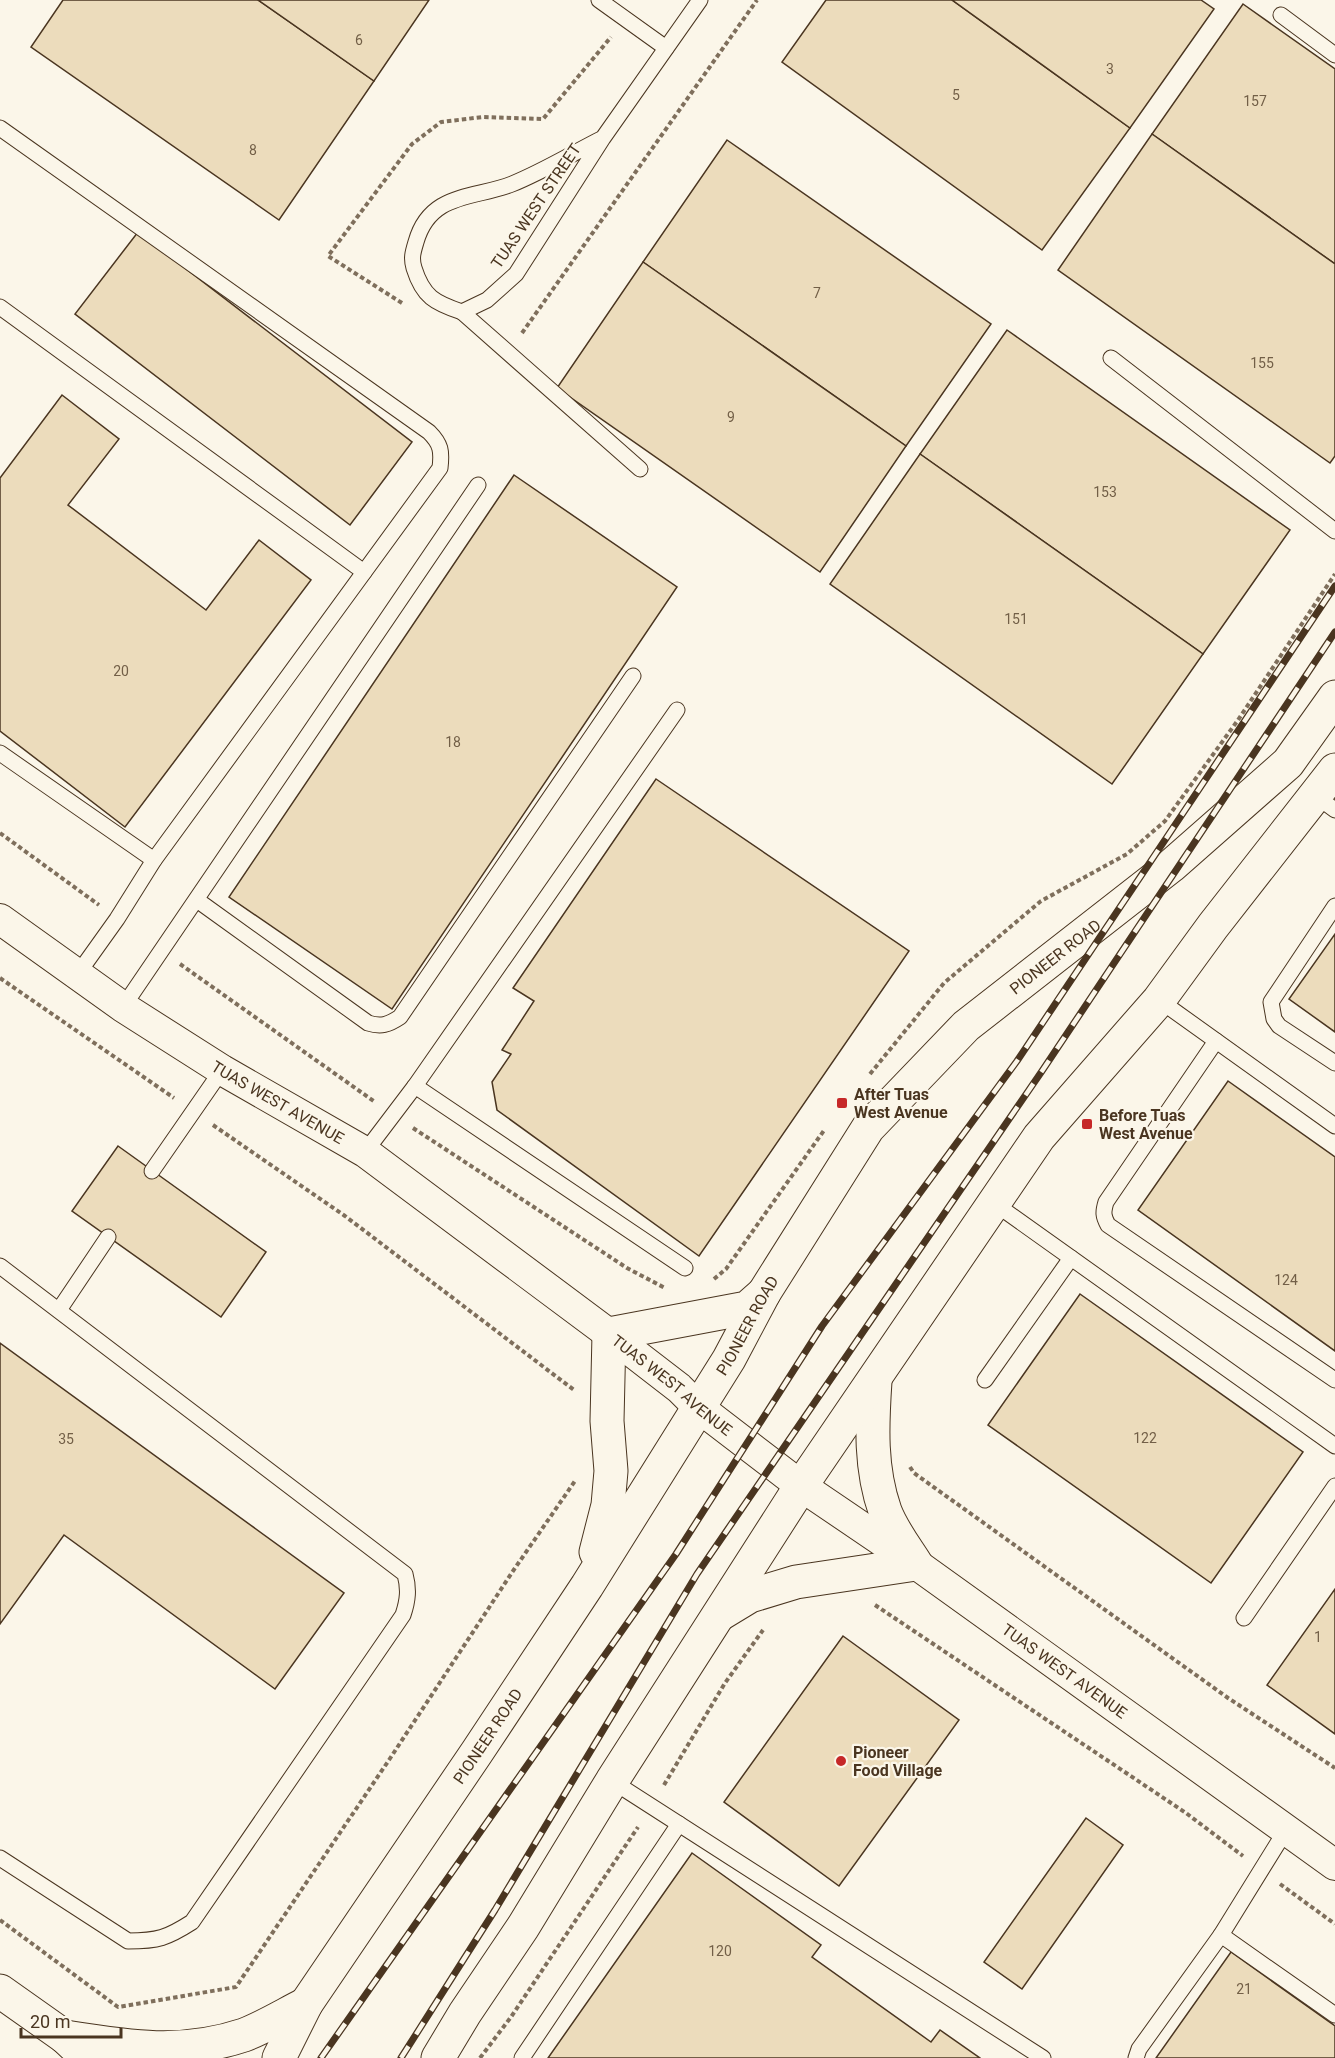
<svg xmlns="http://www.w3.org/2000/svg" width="1335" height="2058" font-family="Roboto,sans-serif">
<rect width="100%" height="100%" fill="#fbf6e9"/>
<!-- building -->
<g fill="#ecdcbc" stroke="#4a3520" stroke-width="1.5">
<path d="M63 0H258L374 81 279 220 31 47Z"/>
<path d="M258 0H429L374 81Z"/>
<path d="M826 0H952L1130 128 1042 250 782 62Z"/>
<path d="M952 0H1201L1214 9 1130 128Z"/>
<path d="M1243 4 1335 69V264L1152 134Z"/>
<path d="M1152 134 1335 264V456L1330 463 1058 270Z"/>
<path d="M727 140 991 324 906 446 643 262Z"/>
<path d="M138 232 412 442 350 525 75 314Z"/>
<path d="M643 262 906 446 820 572 557 388Z"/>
<path d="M1007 330 1290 530 1203 654 920 454Z"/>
<path d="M62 395 119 439 68 505 206 610 259 540 311 580 125 827 0 731V478Z"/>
<path d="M920 454 1203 654 1112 784 830 584Z"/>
<path d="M514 475 677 587 392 1009 229 897Z"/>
<path d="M656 779 909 951 699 1256 497 1110 492 1082 511 1054 502 1050 534 1001 513 988Z"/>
<path d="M1335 934V1032L1289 999Z"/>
<path d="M1228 1081 1335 1157V1351L1138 1210Z"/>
<path d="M118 1146 266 1252 221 1317 72 1211Z"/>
<path d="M1080 1294 1303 1452 1211 1583 988 1425Z"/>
<path d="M0 1343 344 1593 275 1689 64 1535 0 1624Z"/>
<path d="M1335 1589V1734L1267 1685Z"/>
<path d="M843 1636 959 1720 839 1886 724 1802Z"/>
<path d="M1086 1818 1123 1845 1022 1989 984 1962Z"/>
<path d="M692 1853 821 1945 812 1957 931 2042 940 2030 980 2058H548Z"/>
<path d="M1231 1952 1335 2026V2058H1156Z"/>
</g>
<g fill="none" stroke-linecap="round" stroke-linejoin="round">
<!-- lane casing -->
<g stroke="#4a3520" stroke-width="17">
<g id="lane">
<path d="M599 0 666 48"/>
<path d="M1281 15 1335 55"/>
<path d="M0 128 429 432C441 444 442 451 440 468L154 860 117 919 77 975"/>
<path d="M603 138C573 153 544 171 512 184 474 199 430 192 416 242 413 252 411 258 414 268 423 297 435 303 462 312L487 300 516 274 603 138 700 0"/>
<path d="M0 307 364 572"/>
<path d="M462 312 640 469"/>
<path d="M1111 358 1335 531"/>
<path d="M0 753 154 860"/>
<path d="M1316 796 1335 810"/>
<path d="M197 900 368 1023C381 1027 388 1025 400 1017L633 676"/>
<path d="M1335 906 1271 1002 1274 1019 1279 1026 1335 1063"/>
<path d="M1159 1000 1335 1126"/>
<path d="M123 1007 478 485"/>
<path d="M1216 1041 1106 1202C1103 1212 1103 1216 1108 1225L1335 1380"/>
<path d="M415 1086 685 1268"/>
<path d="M365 1152 415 1086 677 710"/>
<path d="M152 1171 222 1070"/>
<path d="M994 1203 1335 1446"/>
<path d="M0 1266 405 1574C409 1589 408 1600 403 1615L192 1922C167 1938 158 1941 128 1941L0 1858"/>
<path d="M59 1310 108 1237"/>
<path d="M985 1380 1071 1258"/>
<path d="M1244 1618 1335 1486"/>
<path d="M612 1781 1043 2058"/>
<path d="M1221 1935 1335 2015"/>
<path d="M522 2058 679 1824"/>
<path d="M1136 2058 1139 2049 1221 1935 1286 1830"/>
</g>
</g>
<!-- street casing -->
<g stroke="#4a3520" stroke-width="32">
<g id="street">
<path id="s1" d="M0 919 123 1007 222 1070 365 1152 609 1334 679 1388 698 1407 801 1486 916 1564 1335 1865"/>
</g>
</g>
<!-- secondary casing -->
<g stroke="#4a3520" stroke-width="35">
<g id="secondary">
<path d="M596 1552 608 1505 611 1471 607 1421 609 1334 747 1308 764 1293"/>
<path d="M722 1613 750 1596 796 1582 916 1564C906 1548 892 1530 885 1511 870 1468 872 1426 875 1381"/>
<path id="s2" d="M279 2058 306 2004 477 1752 587 1586 729 1359 764 1293 868 1128 966 1026 1171 866 1288 763 1335 697"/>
<path d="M438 2058 465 2013 523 1927 612 1781 801 1486 1039 1137 1159 1000 1213 926 1335 770"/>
</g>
</g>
<!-- primary casing -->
<g stroke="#4a3520" stroke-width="35">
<g id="primary">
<path d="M0 1991 65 2037 80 2051"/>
<path d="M65 2037C128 2047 181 2056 244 2035 265 2027 286 2014 306 2004"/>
</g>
</g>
<!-- path -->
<g stroke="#7f6f5c" stroke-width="4" stroke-dasharray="4.5 3" stroke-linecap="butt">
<path d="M402 303 328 256 412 144 441 122 483 117 543 119 611 37"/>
<path d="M522 333 757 0"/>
<path d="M0 833 99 905"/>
<path d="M180 964 375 1102"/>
<path d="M0 978 174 1098"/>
<path d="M870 1074 944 983 1041 901 1127 854 1165 821 1238 720 1335 574"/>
<path d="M213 1125 345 1216 574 1390"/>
<path d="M413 1128 627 1268 665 1288"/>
<path d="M714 1279 726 1269 825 1129"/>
<path d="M910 1467 914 1473 1228 1698 1335 1768"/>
<path d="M875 1605 1186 1813 1243 1856"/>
<path d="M664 1785 725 1683 763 1630"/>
<path d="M1280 1884 1335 1924"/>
<path d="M0 1920 118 2007 236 1987 389 1760 513 1571 575 1481"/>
<path d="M480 2058 511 2017 638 1827"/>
</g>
<!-- lane -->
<use href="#lane" stroke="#fbf6e9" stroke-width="15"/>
<!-- street -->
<use href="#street" stroke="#fbf6e9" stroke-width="30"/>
<!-- secondary -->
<use href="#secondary" stroke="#fbf6e9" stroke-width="33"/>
<!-- primary -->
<use href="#primary" stroke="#fbf6e9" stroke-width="33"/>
<!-- rail casing -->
<g stroke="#4a3520" stroke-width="7">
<g id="rail">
<path d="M321 2058 676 1554 822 1326 1017 1061 1335 586"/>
<path d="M401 2058 495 1910 697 1574 1042 1071 1335 632"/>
</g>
</g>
<!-- rail -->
<use href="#rail" stroke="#fbf6e9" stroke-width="4.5" stroke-dasharray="14" stroke-linecap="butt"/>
</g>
<!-- markers -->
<g fill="#c62828" stroke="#fbf6e9" stroke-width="2">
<rect x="836" y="1097" width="12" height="12" rx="3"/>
<rect x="1081" y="1118" width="12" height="12" rx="3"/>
<circle cx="841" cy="1761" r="6"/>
</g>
<g text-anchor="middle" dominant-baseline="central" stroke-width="4.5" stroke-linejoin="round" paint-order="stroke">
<!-- number labels -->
<g font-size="14" fill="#725f47">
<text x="359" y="40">6</text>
<text x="1110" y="69">3</text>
<text x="956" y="95">5</text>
<text x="1255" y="101">157</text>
<text x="253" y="150">8</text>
<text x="817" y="293">7</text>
<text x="1262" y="363">155</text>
<text x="731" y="417">9</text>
<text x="1105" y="492">153</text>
<text x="1016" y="619">151</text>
<text x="121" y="671">20</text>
<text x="453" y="742">18</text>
<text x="1286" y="1280">124</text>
<text x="1145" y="1438">122</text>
<text x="66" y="1439">35</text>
<text x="1318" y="1637">1</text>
<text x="720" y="1951">120</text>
<text x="1244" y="1989">21</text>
</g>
<!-- street labels -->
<g font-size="16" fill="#4a3520" stroke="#fbf6e9">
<text transform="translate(536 206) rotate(-56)">TUAS WEST STREET</text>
<text stroke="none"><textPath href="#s2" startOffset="1356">PIONEER ROAD</textPath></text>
<text stroke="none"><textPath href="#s1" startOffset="333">TUAS WEST AVENUE</textPath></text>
<text stroke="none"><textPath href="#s2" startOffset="870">PIONEER ROAD</textPath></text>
<text stroke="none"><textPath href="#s1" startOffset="819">TUAS WEST AVENUE</textPath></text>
<text stroke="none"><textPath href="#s1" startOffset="1305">TUAS WEST AVENUE</textPath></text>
<text stroke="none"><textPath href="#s2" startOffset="384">PIONEER ROAD</textPath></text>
</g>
<!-- poi labels -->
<g font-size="16" font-weight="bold" fill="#4a3520" stroke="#fbf6e9" text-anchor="start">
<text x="854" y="1094">After Tuas<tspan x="854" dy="18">West Avenue</tspan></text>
<text x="1099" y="1115">Before Tuas<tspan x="1099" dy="18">West Avenue</tspan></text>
<text x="853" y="1752">Pioneer<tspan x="853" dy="18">Food Village</tspan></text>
</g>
</g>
<!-- scale -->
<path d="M21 2028v9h100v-9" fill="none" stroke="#4a3520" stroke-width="3"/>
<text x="30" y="2028" font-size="18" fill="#4a3520" stroke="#fbf6e9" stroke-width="4.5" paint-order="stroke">20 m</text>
</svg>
